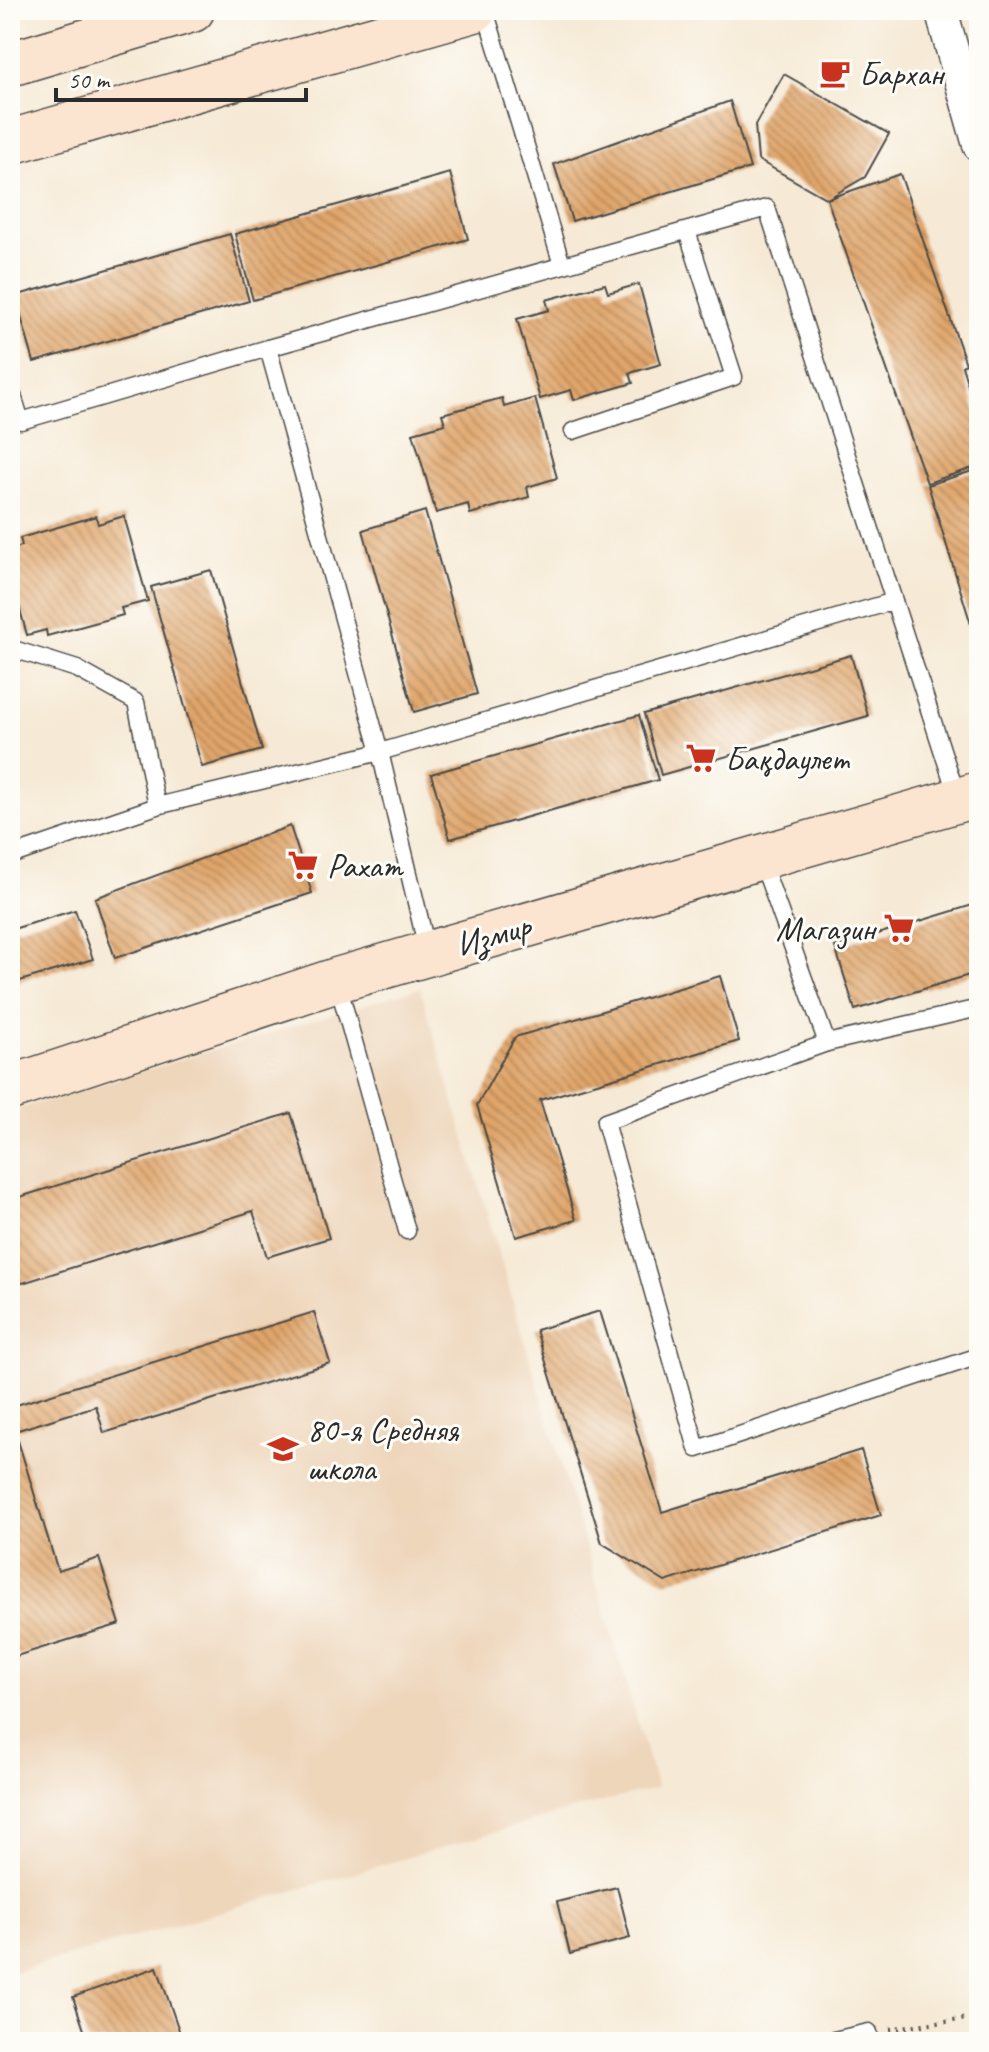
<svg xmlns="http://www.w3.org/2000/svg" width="989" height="2052" font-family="Caveat,sans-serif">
<defs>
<pattern id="building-back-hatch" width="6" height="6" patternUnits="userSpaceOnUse" patternTransform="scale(2)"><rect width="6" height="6" fill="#e0a56a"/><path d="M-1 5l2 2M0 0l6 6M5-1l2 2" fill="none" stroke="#b68757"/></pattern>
</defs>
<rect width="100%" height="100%" fill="#fdfcf7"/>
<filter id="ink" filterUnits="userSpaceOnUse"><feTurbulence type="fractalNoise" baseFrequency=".0125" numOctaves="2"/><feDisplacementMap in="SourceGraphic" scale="16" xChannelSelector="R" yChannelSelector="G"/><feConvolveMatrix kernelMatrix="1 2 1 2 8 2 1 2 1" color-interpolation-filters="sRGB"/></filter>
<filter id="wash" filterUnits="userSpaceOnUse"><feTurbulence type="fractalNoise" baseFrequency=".006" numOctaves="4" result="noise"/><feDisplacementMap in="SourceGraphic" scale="32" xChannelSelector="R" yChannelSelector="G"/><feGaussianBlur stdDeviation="1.8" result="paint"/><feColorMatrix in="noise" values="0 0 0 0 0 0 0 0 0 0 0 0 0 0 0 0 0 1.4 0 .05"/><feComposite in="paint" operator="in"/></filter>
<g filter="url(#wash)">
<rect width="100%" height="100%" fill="#f6ead6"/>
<!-- built -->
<path fill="#eed6bb" d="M420 988 657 1788 574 1809 10 1973V1111Z"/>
<g id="blocks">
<!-- building -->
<g fill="url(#building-back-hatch)">
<path d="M784 74 889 134 865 177 827 199 900 174 966 364 962 366 979 421V466L927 483 827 199 758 160 755 125Z"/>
<path d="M730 101 750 168 572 221 554 164Z"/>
<path d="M450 173 468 239 253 300 235 234Z"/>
<path d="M230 234 249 301 34 362 15 296Z"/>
<path d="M605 284 608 293 639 284 661 364 630 373 633 383 574 400 571 390 540 399 517 319 549 310 546 300Z"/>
<path d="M502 398 504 407 535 398 557 478 527 487 529 497 470 514 468 504 436 513 413 433 445 424 442 414Z"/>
<path d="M979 469V647H978L928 485Z"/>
<path d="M425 511 477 694 414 712 363 530Z"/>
<path d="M96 516 98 524 124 516 148 601 121 608 123 615 47 636 46 630 27 635 10 574V549L22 546 20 538Z"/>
<path d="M211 570 262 750 202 767 151 587Z"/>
<path d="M851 655 868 716 661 775 644 714Z"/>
<path d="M639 715 658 780 450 839 431 774Z"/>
<path d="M290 826 312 893 115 958 95 898Z"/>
<path d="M979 903V972L855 1010 835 947Z"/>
<path d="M75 910 93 959 10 984V930Z"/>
<path d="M720 976 739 1041 540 1100 576 1220 516 1237 477 1105 515 1037Z"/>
<path d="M291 1113 329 1238 267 1257 253 1211 10 1287V1200Z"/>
<path d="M600 1311 662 1512 861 1450 881 1515 665 1582 602 1543 536 1330Z"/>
<path d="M314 1312 330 1363 104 1433 96 1406 15 1431 58 1571 99 1558 120 1624 10 1658V1407Z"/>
<path d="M617 1887 630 1938 570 1954 557 1902Z"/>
<path d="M157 1967 183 2042H88L73 1997Z"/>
</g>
</g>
</g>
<g filter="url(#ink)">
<use href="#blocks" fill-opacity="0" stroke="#494845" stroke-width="2"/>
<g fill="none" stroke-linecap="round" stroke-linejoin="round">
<!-- lane casing -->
<g stroke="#494845" stroke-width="19">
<g id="lane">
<path d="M485 10 562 265"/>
<path d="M10 386 21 421 268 348"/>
<path d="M573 431 734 377 687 231"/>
<path d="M10 648 77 669 136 702 157 806 380 752 894 601"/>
<path d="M10 856 157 806"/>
<path d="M761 859 827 1043"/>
<path d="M428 953 380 752 268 348 767 208 958 799"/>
<path d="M337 981 407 1231"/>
<path d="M979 1008 827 1043 605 1122 697 1449 979 1356"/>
<path d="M825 2042 869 2032"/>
</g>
</g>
<!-- street casing -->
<g stroke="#494845" stroke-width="35">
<path id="street" d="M941 10 979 145"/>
</g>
<!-- secondary casing -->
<g stroke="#494845" stroke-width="47">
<g id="secondary">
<path d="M10 64 192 10"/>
<path d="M10 142 474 10"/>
<path d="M10 1088 337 980 979 794"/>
</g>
</g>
<!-- path -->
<path stroke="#494845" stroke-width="5" stroke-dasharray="2 6" stroke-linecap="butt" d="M890 2029 979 2017"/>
<!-- lane -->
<use href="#lane" stroke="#fff" stroke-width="16"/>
<!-- street -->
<use href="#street" stroke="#fff" stroke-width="32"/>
<!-- secondary -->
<use href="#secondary" stroke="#fce5d0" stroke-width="44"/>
</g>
</g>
<!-- icons -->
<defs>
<g id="cafe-bare" transform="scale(2.4)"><path d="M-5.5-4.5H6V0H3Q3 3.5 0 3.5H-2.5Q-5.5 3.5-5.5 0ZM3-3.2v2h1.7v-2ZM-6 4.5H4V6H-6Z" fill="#c8321e" stroke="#fdfcf7" stroke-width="2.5" paint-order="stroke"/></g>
<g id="supermarket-bare" transform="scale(2.4)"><path d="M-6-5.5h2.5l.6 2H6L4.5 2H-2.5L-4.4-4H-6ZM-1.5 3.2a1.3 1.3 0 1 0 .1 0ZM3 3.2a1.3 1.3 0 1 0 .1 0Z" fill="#c8321e" stroke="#fdfcf7" stroke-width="2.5" paint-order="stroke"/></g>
<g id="school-bare" transform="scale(2.4)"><path d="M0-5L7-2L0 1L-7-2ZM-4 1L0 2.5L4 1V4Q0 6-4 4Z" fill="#c8321e" stroke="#fdfcf7" stroke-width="2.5" paint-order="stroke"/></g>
</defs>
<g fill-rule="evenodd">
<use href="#cafe-bare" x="835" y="73"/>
<use href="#supermarket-bare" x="701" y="758"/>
<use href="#supermarket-bare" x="303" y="865"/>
<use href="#supermarket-bare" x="899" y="928"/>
<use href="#school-bare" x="283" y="1449"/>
</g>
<g text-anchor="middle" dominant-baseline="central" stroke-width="6" stroke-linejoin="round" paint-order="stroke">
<!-- poi labels -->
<g font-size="34" fill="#2b2b2b" stroke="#fdfcf7" text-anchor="start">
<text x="859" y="73">Бархан</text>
<text x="725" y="758">Бақдаулет</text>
<text x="327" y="865">Рахат</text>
<text x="875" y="928" text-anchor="end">Магазин</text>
<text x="307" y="1429">80-я Средняя<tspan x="307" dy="39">школа</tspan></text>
</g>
<!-- street labels -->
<g font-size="34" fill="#2b2b2b" stroke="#fdfcf7">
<text transform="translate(493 935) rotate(-16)">Измир</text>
</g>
</g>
<!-- margin -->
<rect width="989" height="2052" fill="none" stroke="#fdfcf7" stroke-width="40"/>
<!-- scale -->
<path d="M56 88v12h250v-12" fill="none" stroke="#2b2b2b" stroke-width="4"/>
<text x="68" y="88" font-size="24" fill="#2b2b2b" stroke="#fdfcf7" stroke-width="6" paint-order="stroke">50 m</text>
</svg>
